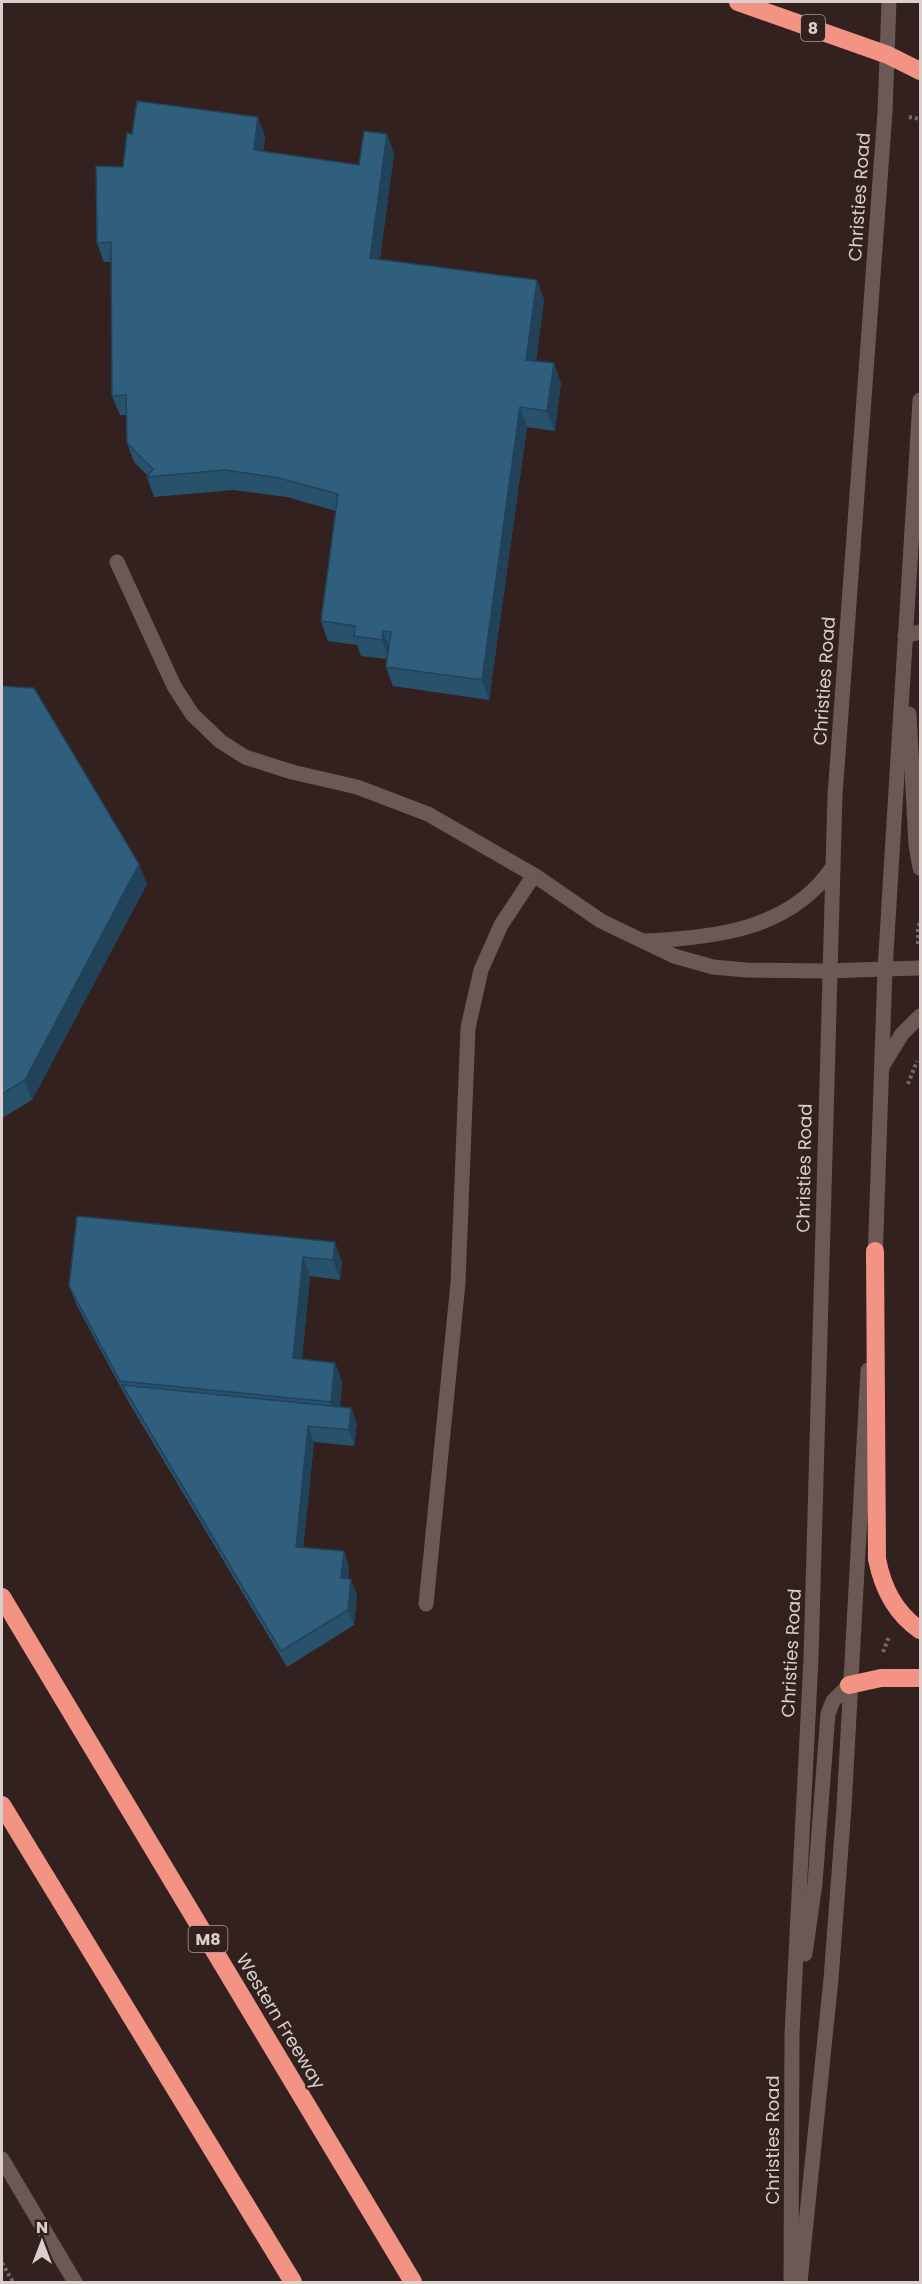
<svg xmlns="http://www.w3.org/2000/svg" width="922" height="2284" font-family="Poppins,sans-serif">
<rect width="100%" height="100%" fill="#32211e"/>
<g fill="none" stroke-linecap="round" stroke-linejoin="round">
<!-- path -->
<g stroke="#776966" stroke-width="4" stroke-dasharray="3 3" stroke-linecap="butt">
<path d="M909 117 920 119"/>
<path d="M918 944V928L920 922"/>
<path d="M908 1084 917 1061"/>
<path d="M883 1652 889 1637"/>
<path d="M2 2263 13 2282"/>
</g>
<!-- lane -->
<path stroke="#6c5854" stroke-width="15" d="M905 636 920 632"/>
<!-- street -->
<g stroke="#6c5854" stroke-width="15">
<path d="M117 562 174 686 192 714 220 741 245 757 292 772 357 787 428 814 534 875 601 921 674 956 713 967 746 970 828 971"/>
<path d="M645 941C713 938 790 930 832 868"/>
<path d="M885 969 920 968"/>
<path d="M426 1604 458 1283 468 1028 481 970 501 925 534 875"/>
<path d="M2 2159 75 2282"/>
</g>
<!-- secondary -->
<g stroke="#6c5854" stroke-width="15">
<path d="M909 714 916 845 920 868"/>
<path d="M828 971 885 969"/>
<path d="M883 1065 902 1034 920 1016"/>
<path d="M875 1262 885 969 920 400"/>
<path d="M805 1954 815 1883 828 1714 833 1701 849 1685"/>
<path d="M791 2282 792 2034 811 1659 835 795 885 112 889 2"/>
<path d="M800 2282 831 1979 844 1807 868 1370"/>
</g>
<!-- highway -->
<g stroke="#f29384" stroke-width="18">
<path d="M738 2 888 55 920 71"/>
<path d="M875 1251 877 1559C883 1589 895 1613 920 1630"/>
<path d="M2 1597 413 2282"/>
<path d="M849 1685 881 1678H920"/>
<path d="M2 1805 293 2282"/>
</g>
</g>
<!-- wall -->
<g fill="#28526c">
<path d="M132 134 265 136 263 152 359 165 387 134 394 154 380 259 537 280 544 300 536 361 561 383 555 431 527 427 489 700 393 686 386 667 387 659 361 656 357 645 328 641 321 621 336 511 287 497 233 490 154 497 147 477 148 476 134 462 127 443 126 415H120L112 396 111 262H104L97 243 123 167Z"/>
<path d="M2 686 139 864 147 884 32 1100 2 1118Z"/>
<path d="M77 1216 342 1262 340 1280 310 1276 302 1359 335 1363 342 1382 340 1407 351 1408 357 1424 354 1446 314 1442 303 1547 344 1551 349 1567 348 1579 357 1595 354 1625 287 1667 128 1401 77 1306 69 1286Z"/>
</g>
<!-- shaded-wall -->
<g fill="#214258">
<path d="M258 117 265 136 261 170 254 150Z"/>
<path d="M387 134 394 154 377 278 370 258Z"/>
<path d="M537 280 544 300 533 380 526 360Z"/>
<path d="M554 363 561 383 555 431 547 411Z"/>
<path d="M520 407 527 427 489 700 482 680Z"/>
<path d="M383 631 390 650 389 660 382 640Z"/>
<path d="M139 864 147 884 32 1100 25 1080Z"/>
<path d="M335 1242 342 1262 340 1280 333 1260Z"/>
<path d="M303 1257 310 1276 300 1378 293 1358Z"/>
<path d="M335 1363 342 1382 338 1421 331 1402Z"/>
<path d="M351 1408 357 1424 354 1446 349 1430Z"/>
<path d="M308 1426 314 1442 302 1562 296 1547Z"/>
<path d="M344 1551 349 1567 347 1594 341 1578Z"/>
<path d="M351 1579 357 1595 354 1625 348 1610Z"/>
</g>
<!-- building -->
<g fill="#2f5f7d" stroke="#214258" stroke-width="1.5">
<path d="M137 101 258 117 254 150 359 165 364 131 387 134 370 258 537 280 526 360 554 363 547 411 520 407 482 680 386 667 391 632 383 631 382 640 354 636 355 626 321 621 338 494 279 478 225 470 147 477 153 469 127 443 126 395 112 396 111 242 97 243 96 166 123 167 127 133 132 134Z"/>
<path d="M2 686 34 688 139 864 25 1080 2 1094Z"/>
<path d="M77 1216 335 1242 333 1260 303 1257 293 1358 335 1363 331 1402 120 1381 69 1286Z"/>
<path d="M122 1385 351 1408 349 1430 308 1426 296 1547 344 1551 341 1578 351 1579 348 1610 281 1651Z"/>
</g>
<g text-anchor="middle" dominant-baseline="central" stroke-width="4.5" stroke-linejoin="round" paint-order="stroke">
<!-- shield labels -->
<g fill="#32211e" stroke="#a89b98" stroke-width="1.5">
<rect x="801" y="15" width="24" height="26" rx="4.5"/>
<rect x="188.5" y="1926" width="39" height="26" rx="4.5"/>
</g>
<g font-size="16" font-weight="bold" fill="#dacfcc">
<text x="813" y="28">8</text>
<text x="208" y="1939">M8</text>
</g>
<!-- street labels -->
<g font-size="18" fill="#dacfcc" stroke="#32211e">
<text transform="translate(859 197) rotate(-86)">Christies Road</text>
<text transform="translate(824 681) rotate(-86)">Christies Road</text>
<text transform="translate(804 1168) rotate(-89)">Christies Road</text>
<text transform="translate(791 1653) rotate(-87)">Christies Road</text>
<text transform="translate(281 2021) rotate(59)">Western Freeway</text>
<text transform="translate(772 2140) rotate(-90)">Christies Road</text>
</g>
</g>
<!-- border -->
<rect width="922" height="2284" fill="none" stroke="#dacfcc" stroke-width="6"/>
<!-- north arrow -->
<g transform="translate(42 2242)" stroke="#32211e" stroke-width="4.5" paint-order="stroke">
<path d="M0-4.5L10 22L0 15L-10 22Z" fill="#dacfcc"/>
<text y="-9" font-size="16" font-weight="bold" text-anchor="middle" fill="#dacfcc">N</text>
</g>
</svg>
